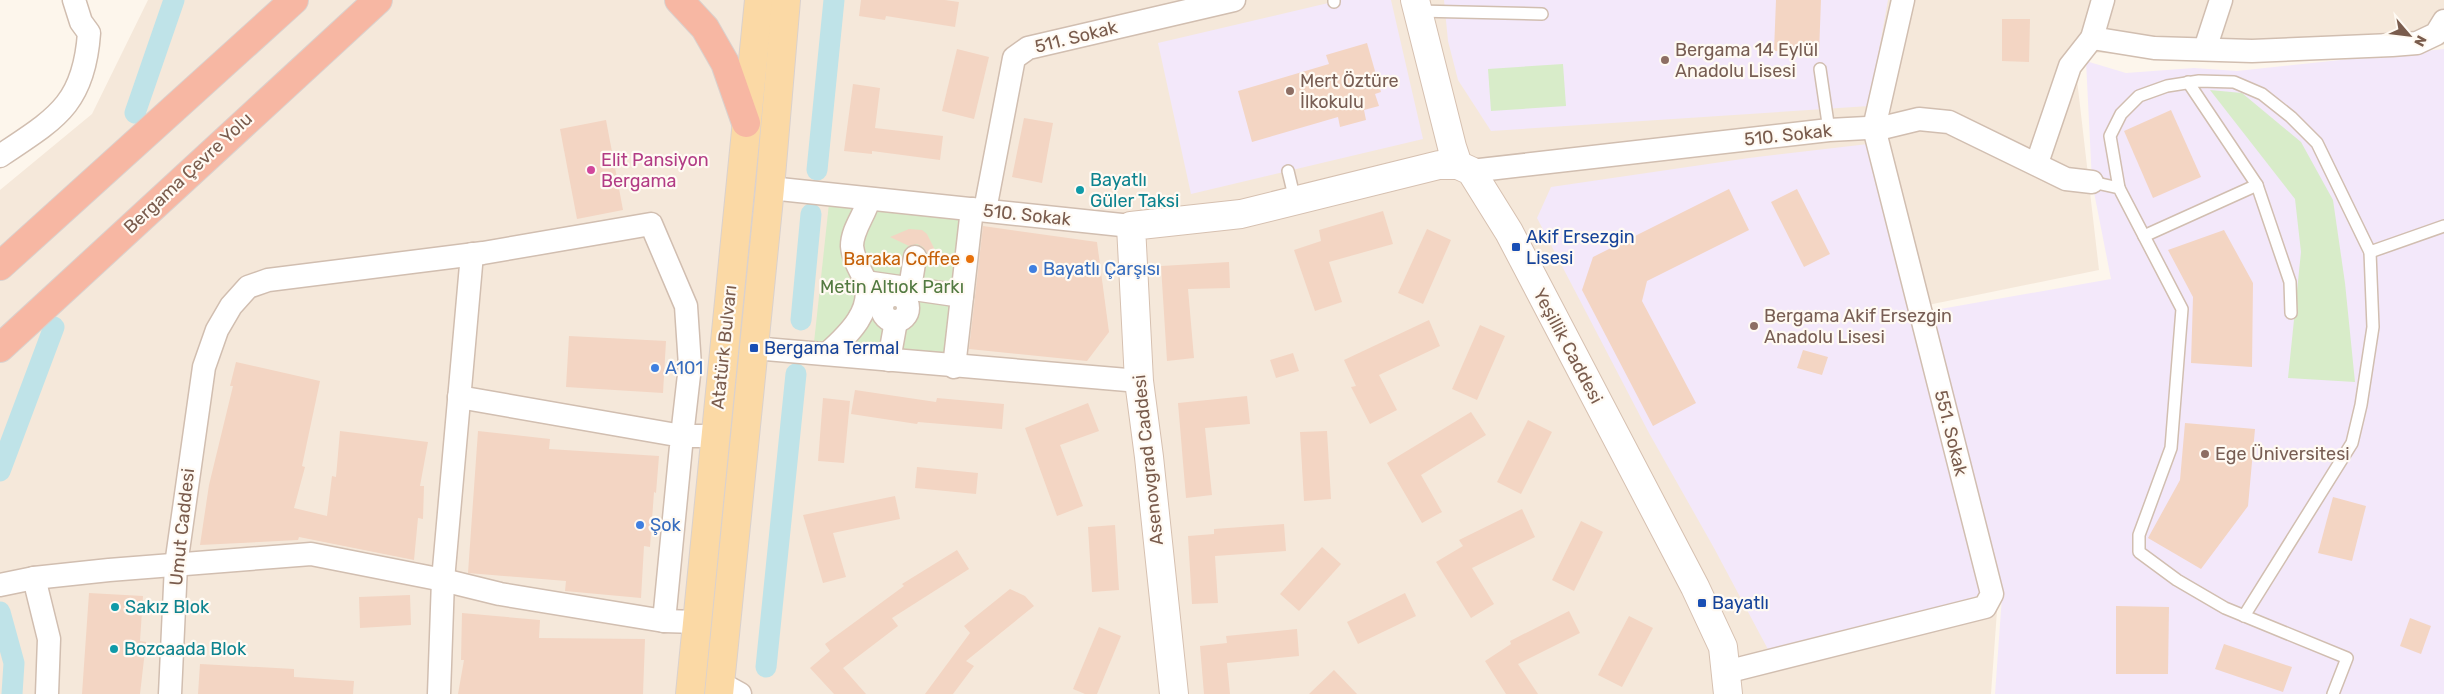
<svg xmlns="http://www.w3.org/2000/svg" width="2444" height="694" font-family="Rubik,sans-serif">
<rect width="100%" height="100%" fill="#fdf6ec"/>
<!-- residential -->
<path fill="#f5e8da" d="M148 0H2444V45L2235 62 2089 52 2076 71 2099 270 1923 306 1998 597 1991 694H0V190L92 114Z"/>
<!-- education -->
<g fill="#f3e8fa">
<path d="M1341 0H1391L1423 139 1191 194 1158 43Z"/>
<path d="M1444 0H1888L1869 106 1491 131 1458 80 1448 41Z"/>
<path d="M2444 49V694H1995L2002 596 1929 311 2111 279 2092 182 2086 61 2126 73 2194 68 2237 71Z"/>
<path d="M1868 144 1984 594 1771 655 1714 548 1649 433 1537 218 1551 187 1749 158Z"/>
</g>
<!-- green -->
<g fill="#d8ecc9">
<path d="M1563 64 1566 106 1491 111 1488 69Z"/>
<path d="M2210 90 2242 93 2301 142 2333 200 2345 283 2355 382 2288 378 2301 252 2295 199Z"/>
<path d="M830 194 972 209 954 367 813 352Z"/>
</g>
<g fill="none" stroke-linecap="round" stroke-linejoin="round">
<!-- canal -->
<g stroke="#bfe3e8" stroke-width="21">
<path d="M135 113 174 0"/>
<path d="M817 170 834 0"/>
<path d="M801 320 811 214"/>
<path d="M0 471 54 327"/>
<path d="M0 612 14 663 12 694"/>
<path d="M766 667 796 374"/>
</g>
</g>
<!-- building -->
<g fill="#f3d5c3">
<path d="M861 0H945L959 2 955 27 886 16 885 20 859 16Z"/>
<path d="M1776 0H1821L1819 53 1774 51Z"/>
<path d="M2002 19H2030L2029 62 2002 61Z"/>
<path d="M1367 43 1381 92 1375 94 1379 106 1364 110 1366 120 1340 127 1338 117 1252 142 1238 91 1329 64 1326 55Z"/>
<path d="M957 49 989 57 974 119 942 111Z"/>
<path d="M853 84 880 88 875 128 943 136 940 160 872 151V154L844 151Z"/>
<path d="M2171 110 2201 177 2153 198 2124 131Z"/>
<path d="M1024 118 1053 123 1042 183 1012 177Z"/>
<path d="M606 120 623 210 577 219 560 129Z"/>
<path d="M1729 189 1749 230 1647 281 1642 301 1696 403 1653 426 1582 290 1593 257Z"/>
<path d="M1797 189 1830 254 1804 267 1771 202Z"/>
<path d="M1383 211 1393 244 1329 262 1342 302 1315 311 1294 250 1321 241 1319 230Z"/>
<path d="M983 226 1097 242 1109 332 1087 361 969 349Z"/>
<path d="M909 229 922 230 927 234 940 260 928 254 923 247 917 244 909 246 890 237Z"/>
<path d="M1427 229 1451 240 1423 304 1398 293Z"/>
<path d="M2224 230 2253 283 2252 367 2191 363 2193 297 2168 250Z"/>
<path d="M1229 262 1230 288 1188 289 1194 358 1167 361 1161 266Z"/>
<path d="M1429 320 1440 346 1379 375 1397 410 1370 424 1351 387 1356 386 1344 360Z"/>
<path d="M1480 325 1505 336 1477 400 1452 389Z"/>
<path d="M569 336 666 341 663 393 566 387Z"/>
<path d="M1803 350 1828 357 1822 375 1797 368Z"/>
<path d="M1293 353 1299 371 1276 378 1270 360Z"/>
<path d="M236 362 320 381 302 466 305 467 294 508 327 516 332 476 336 477 340 431 428 442 420 486H424L423 519 418 518 414 560 299 537 298 540 200 545 209 485 233 386H230Z"/>
<path d="M855 390 936 402 937 398 1004 404 1002 429 918 422 917 424 851 414Z"/>
<path d="M1247 396 1250 424 1205 428 1212 495 1186 498 1178 403Z"/>
<path d="M823 398 850 401 844 463 818 461Z"/>
<path d="M1088 403 1099 431 1060 445 1083 506 1057 516 1025 428Z"/>
<path d="M1471 412 1486 435 1421 475 1442 512 1422 523 1387 463Z"/>
<path d="M1528 420 1552 432 1521 494 1497 482Z"/>
<path d="M2185 423 2255 429 2248 506 2201 569 2148 538 2180 480Z"/>
<path d="M478 431 550 439 549 449 659 456 656 493 654 492 650 547 644 546 641 598 565 591 566 581 468 573Z"/>
<path d="M1327 431 1331 499 1304 501 1300 432Z"/>
<path d="M917 467 978 473 976 494 915 488Z"/>
<path d="M895 496 900 519 833 533 846 577 823 583 803 515Z"/>
<path d="M2333 497 2366 506 2352 561 2318 553Z"/>
<path d="M1522 509 1535 537 1472 568 1494 604 1471 618 1436 562 1463 546 1459 540Z"/>
<path d="M1581 521 1603 532 1574 591 1552 580Z"/>
<path d="M1284 524 1286 551 1215 556 1218 603 1192 604 1188 536 1214 534V529Z"/>
<path d="M1115 525 1119 590 1092 592 1088 527Z"/>
<path d="M1322 547 1341 564 1299 611 1280 594Z"/>
<path d="M957 550 969 569 892 618 898 626 843 668 866 694H834L810 668 830 651 825 644 904 586 902 584Z"/>
<path d="M1010 589 1025 596 1034 606 966 661 974 666 953 694H925L970 633 964 626Z"/>
<path d="M89 593 143 596 140 641 146 642 140 694H82Z"/>
<path d="M1405 593 1416 616 1358 644 1347 622Z"/>
<path d="M410 595 411 625 360 628 359 597Z"/>
<path d="M2116 606 2169 607 2168 674H2116Z"/>
<path d="M1569 611 1580 633 1518 664 1538 694H1506L1485 661 1511 644 1510 641Z"/>
<path d="M462 613 540 620 539 638 645 639 643 694H458L464 660H461Z"/>
<path d="M1629 616 1653 628 1622 687 1598 675Z"/>
<path d="M2410 618 2431 626 2421 654 2400 646Z"/>
<path d="M1099 627 1121 636 1097 694H1085L1073 689Z"/>
<path d="M1297 629 1299 656 1227 663 1230 694H1204L1200 646 1227 643 1226 636Z"/>
<path d="M2224 644 2292 667 2283 692 2215 669Z"/>
<path d="M200 664 294 669V677L354 681 353 694H198Z"/>
<path d="M1334 670 1357 694H1309Z"/>
</g>
<g fill="none" stroke-linecap="round" stroke-linejoin="round">
<!-- lane casing -->
<g stroke="#d1beb0" stroke-width="14">
<g id="lane">
<path d="M1334 0V2"/>
<path d="M1418 11 1542 14"/>
<path d="M1820 69 1829 130"/>
<path d="M2188 82 2257 185 2290 282 2291 313"/>
<path d="M1288 171 1295 200"/>
<path d="M2092 182 2119 188 2182 309 2171 448 2139 535V552L2177 580 2225 608 2347 658 2333 694"/>
<path d="M2119 188 2110 136 2121 114 2139 96 2167 86 2199 81 2234 82 2262 94 2291 117 2317 143 2370 252 2373 327 2361 405 2352 443 2244 616"/>
<path d="M2144 236 2257 185"/>
<path d="M2370 252 2444 226"/>
</g>
</g>
<!-- street casing -->
<g stroke="#d1beb0" stroke-width="25">
<g id="street">
<path d="M2092 38 2154 48 2252 51 2392 45 2417 43 2436 34 2444 21"/>
<path d="M2205 49 2221 0"/>
<path d="M0 156C55 119 84 105 89 33L81 22 74 0"/>
<path d="M2037 163 2070 66 2092 38 2103 0"/>
<path d="M1471 171 1829 130 1886 127 1919 119 1949 122 2066 179 2092 182"/>
<path d="M770 188 1131 226"/>
<path d="M985 210 1014 58 1028 48 1234 0"/>
<path d="M865 282 962 296"/>
<path d="M910 288 915 257"/>
<circle cx="895" cy="308" r="13"/>
<path d="M754 348 1139 381"/>
<path d="M828 353C848 335 876 309 864 278 859 268 853 258 852 246 852 229 865 215 869 199"/>
<path d="M889 360 896 321"/>
<path d="M954 367 972 209"/>
<path d="M459 397 682 436 664 621"/>
<path d="M34 578 49 639 47 694"/>
<path d="M0 585 34 578 109 570 311 554 443 580 500 594 664 621 697 622"/>
<path d="M1726 672 1985 607 1992 594 1874 128 1903 0"/>
<path d="M720 683 740 694"/>
<path d="M170 694 176 565 204 367 217 330 231 306 248 287 268 280 483 253 651 224 686 306 690 366 682 436H715"/>
<path d="M439 694 443 580 472 254"/>
</g>
</g>
<!-- secondary casing -->
<g stroke="#d6c0b0" stroke-width="30">
<g id="secondary">
<path d="M1415 0 1452 147 1458 165 1471 171 1509 232 1695 587 1723 647 1728 694"/>
<path d="M1174 694 1149 457 1139 381 1131 226 1241 214 1439 165H1458"/>
</g>
</g>
<!-- primary casing -->
<g stroke="#dad1cd" stroke-width="30">
<g id="primary">
<path d="M690 694 759 0"/>
<path d="M719 694 770 188 786 0"/>
</g>
</g>
<!-- highway casing -->
<g stroke="#dad1cd" stroke-width="30">
<g id="highway">
<path d="M679 0 705 28 725 63 746 123"/>
<path d="M0 266 294 0"/>
<path d="M0 348 378 0"/>
</g>
</g>
<!-- lane -->
<use href="#lane" stroke="#fff" stroke-width="11"/>
<!-- street -->
<use href="#street" stroke="#fff" stroke-width="22"/>
<!-- secondary -->
<use href="#secondary" stroke="#fff" stroke-width="28"/>
<!-- primary -->
<use href="#primary" stroke="#fbd9a5" stroke-width="28"/>
<!-- highway -->
<use href="#highway" stroke="#f7b7a3" stroke-width="28"/>
</g>
<!-- markers -->
<g fill="#8d6e63" stroke="#fffaf3" stroke-width="2">
<circle cx="1665" cy="60" r="5"/>
<circle cx="1290" cy="91" r="5"/>
<circle cx="1754" cy="326" r="5"/>
<circle cx="2205" cy="454" r="5"/>
</g>
<circle fill="#d1479c" stroke="#fffaf3" stroke-width="2" cx="591" cy="170" r="5"/>
<g fill="#0f9aa8" stroke="#fffaf3" stroke-width="2">
<circle cx="1080" cy="190" r="5"/>
<circle cx="115" cy="607" r="5"/>
<circle cx="114" cy="649" r="5"/>
</g>
<g fill="#1a4fb4" stroke="#fffaf3" stroke-width="2">
<rect x="1511" y="242" width="10" height="10" rx="2.5"/>
<rect x="749" y="343" width="10" height="10" rx="2.5"/>
<rect x="1697" y="598" width="10" height="10" rx="2.5"/>
</g>
<circle fill="#e8710a" stroke="#fffaf3" stroke-width="2" cx="970" cy="259" r="5"/>
<g fill="#3f7fe0" stroke="#fffaf3" stroke-width="2">
<circle cx="1033" cy="269" r="5"/>
<circle cx="655" cy="368" r="5"/>
<circle cx="640" cy="525" r="5"/>
</g>
<g text-anchor="middle" dominant-baseline="central" stroke-width="4.5" stroke-linejoin="round" paint-order="stroke">
<!-- street labels -->
<g font-size="18" fill="#7a5c4d" stroke="#fffaf3">
<text transform="translate(1076 37) rotate(-14)">511. Sokak</text>
<text transform="translate(1788 135) rotate(-6)">510. Sokak</text>
<text transform="translate(188 173) rotate(-43)">Bergama Çevre Yolu</text>
<text transform="translate(1027 215) rotate(6)">510. Sokak</text>
<text transform="translate(1568 346) rotate(62)">Yeşillik Caddesi</text>
<text transform="translate(724 347) rotate(-84)">Atatürk Bulvarı</text>
<text transform="translate(1951 433) rotate(76)">551. Sokak</text>
<text transform="translate(1148 460) rotate(-96)">Asenovgrad Caddesi</text>
<text transform="translate(182 527) rotate(-84)">Umut Caddesi</text>
</g>
<!-- education labels -->
<g font-size="18" fill="#785e54" stroke="#fffaf3" text-anchor="start">
<text x="1675" y="50">Bergama 14 Eylül<tspan x="1675" dy="21">Anadolu Lisesi</tspan></text>
<text x="1300" y="81">Mert Öztüre<tspan x="1300" dy="21">İlkokulu</tspan></text>
<text x="1764" y="316">Bergama Akif Ersezgin<tspan x="1764" dy="21">Anadolu Lisesi</tspan></text>
<text x="2215" y="454">Ege Üniversitesi</text>
</g>
<!-- hotel labels -->
<g font-size="18" fill="#b23c85" stroke="#fffaf3" text-anchor="start">
<text x="601" y="160">Elit Pansiyon<tspan x="601" dy="21">Bergama</tspan></text>
</g>
<!-- culture labels -->
<g font-size="18" fill="#0d838f" stroke="#fffaf3" text-anchor="start">
<text x="1090" y="180">Bayatlı<tspan x="1090" dy="21">Güler Taksi</tspan></text>
<text x="125" y="607">Sakız Blok</text>
<text x="124" y="649">Bozcaada Blok</text>
</g>
<!-- transit labels -->
<g font-size="18" fill="#164399" stroke="#fffaf3" text-anchor="start">
<text x="1526" y="237">Akif Ersezgin<tspan x="1526" dy="21">Lisesi</tspan></text>
<text x="764" y="348">Bergama Termal</text>
<text x="1712" y="603">Bayatlı</text>
</g>
<!-- food labels -->
<g font-size="18" fill="#c56008" stroke="#fffaf3" text-anchor="end">
<text x="960" y="259">Baraka Coffee</text>
</g>
<!-- shop labels -->
<g font-size="18" fill="#366cbe" stroke="#fffaf3" text-anchor="start">
<text x="1043" y="269">Bayatlı Çarşısı</text>
<text x="665" y="368">A101</text>
<text x="650" y="525">Şok</text>
</g>
<!-- park labels -->
<g font-size="18" fill="#537a41" stroke="#fffaf3">
<text x="892" y="287">Metin Altıok Parkı</text>
</g>
</g>
<!-- north arrow -->
<g transform="translate(2409 35) rotate(118)" stroke="#fffaf3" stroke-width="4" paint-order="stroke">
<path d="M0-4L9 19L0 12L-9 19Z" fill="#7a5c4d"/>
<text y="-8" font-size="14" font-weight="bold" text-anchor="middle" fill="#7a5c4d">N</text>
</g>
</svg>
